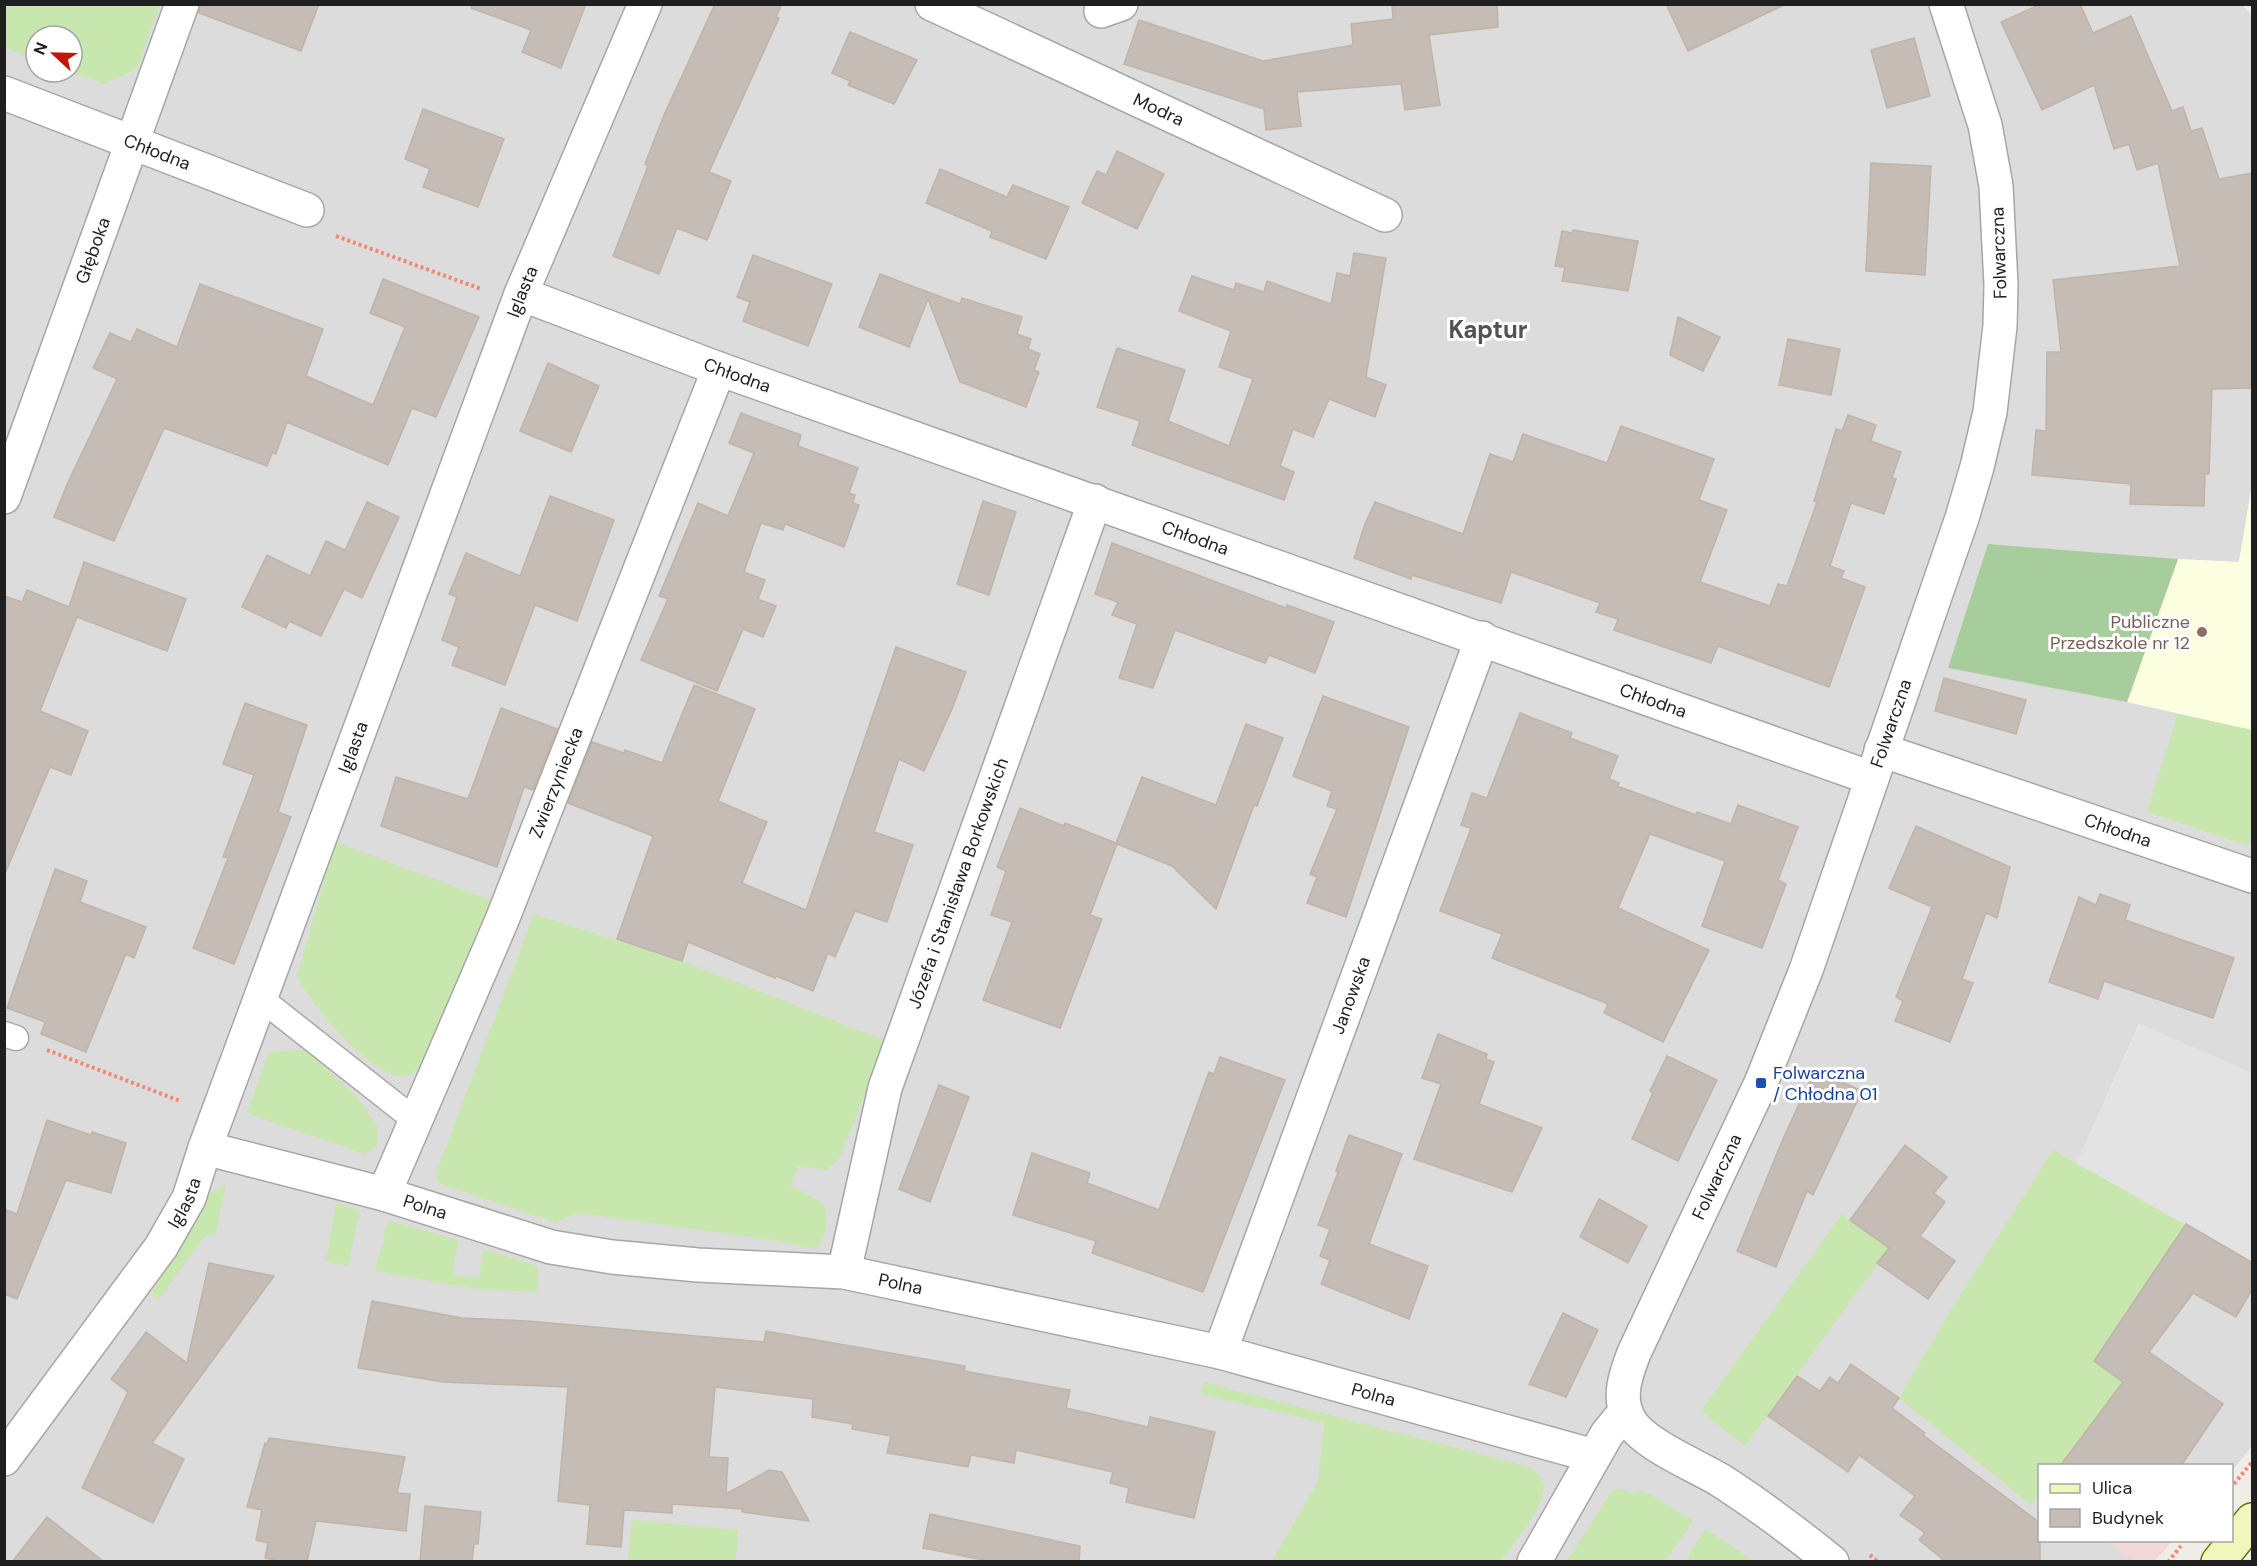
<svg xmlns="http://www.w3.org/2000/svg" width="2257" height="1566" font-family="'DM Sans',sans-serif">
<rect width="100%" height="100%" fill="#efede6"/>
<!-- residential -->
<path fill="#dddcdc" fill-rule="evenodd" d="M2241 4 2252 16V484L2239 562 2178 559 2128 702 2252 730V1073L2139 1024 2077 1163 2053 1150 2252 1263V1446L2232 1471V1466H2040V1540L2172 1541 2154 1561 5 1562V5ZM36 36H72V72H36Z"/>
<!-- commercial -->
<path fill="#efd8d6" d="M2107 1541H2172L2154 1562 2133 1561Z"/>
<!-- education -->
<path fill="#fcfee0" d="M2252 485V730L2127 702 2178 559 2239 562Z"/>
<!-- grass -->
<g fill="#c7e7ae">
<path d="M4 5 5 4 160 5 137 69 104 84 71 72 72 36H36V59L5 48Z"/>
<path d="M2178 714 2252 730V831L2248 846 2147 812Z"/>
<path d="M335 842 496 902 430 1056 411 1075C407 1075 401 1076 397 1076 364 1069 312 1005 297 976Z"/>
<path d="M534 914 682 961 884 1040 861 1105 839 1159 826 1170 798 1166 791 1185 824 1204C828 1221 828 1235 816 1249L766 1239 578 1213 555 1222 438 1183 436 1173Z"/>
<path d="M306 1050 357 1097 377 1125V1145L365 1154 247 1113 269 1052Z"/>
<path d="M2053 1150 2186 1224 2094 1360 2123 1382 2060 1465 2040 1466 2039 1493 2031 1505 1899 1398 1957 1300Z"/>
<path d="M226 1184 215 1236 206 1234 158 1301 152 1293 210 1193Z"/>
<path d="M336 1203 360 1210 348 1266 326 1261Z"/>
<path d="M1842 1214 1889 1248 1745 1446 1701 1411Z"/>
<path d="M388 1220 458 1240 453 1275 479 1278 483 1249 538 1266V1292L476 1289 375 1271Z"/>
<path d="M1204 1382 1530 1467C1535 1471 1541 1475 1543 1482 1550 1501 1513 1545 1501 1561H1272L1318 1481 1324 1423 1201 1394Z"/>
<path d="M1613 1489H1623L1632 1493 1639 1490 1650 1494 1693 1521 1665 1561H1567Z"/>
<path d="M632 1520 738 1530 736 1561H628Z"/>
<path d="M1706 1529 1754 1561H1691L1688 1560 1689 1554Z"/>
</g>
<!-- forest -->
<path fill="#a8cd9c" d="M1988 544 2178 559 2127 702 1948 668Z"/>
<!-- parking -->
<path fill="#e3e3e3" d="M2140 1024 2252 1073V1263L2077 1163Z"/>
<!-- building -->
<g fill="#c4bcb5" stroke="#c0b4a8" stroke-width="1.5">
<path d="M200 4H319L301 51 199 13Z"/>
<path d="M472 4H586L561 68 522 52 531 30 471 8Z"/>
<path d="M715 4H782L776 17 779 18 709 172 731 181 707 240 677 228 659 274 613 256 648 166 645 164 664 115Z"/>
<path d="M1392 4H1497L1498 27 1429 35 1440 105 1405 110 1401 84 1297 92 1301 126 1266 130 1264 109 1124 64 1139 20 1263 61 1353 45 1351 24 1393 19Z"/>
<path d="M1666 4H1786L1688 51Z"/>
<path d="M2041 4H2080L2093 33 2131 16 2172 111 2183 107 2191 131 2202 128 2219 179 2253 173V388L2212 389 2209 474H2205L2204 506 2130 504 2131 484 2032 475 2036 430 2046 431 2047 352H2061L2053 280 2180 266 2158 163 2137 170 2129 144 2114 149 2094 85 2042 110 2001 22Z"/>
<path d="M850 32 917 60 894 104 848 85 850 81 832 73Z"/>
<path d="M1914 38 1930 96 1887 108 1871 50Z"/>
<path d="M423 109 504 139 478 207 423 187 430 169 405 159Z"/>
<path d="M1117 151 1164 174 1137 229 1082 203 1097 171 1106 175Z"/>
<path d="M1871 163 1931 166 1925 275 1866 271Z"/>
<path d="M940 169 1007 197 1013 185 1069 207 1046 259 990 237 992 231 926 203Z"/>
<path d="M1573 230 1638 241 1628 291 1562 281 1565 267 1555 266 1562 231 1572 233Z"/>
<path d="M1354 253 1386 258 1366 377 1386 385 1375 417 1329 399 1313 437 1293 429 1280 466 1294 472 1284 500 1132 445 1140 421 1097 407 1117 348 1185 370 1168 421 1229 446 1253 379 1219 367 1231 331 1179 311 1192 276 1234 290 1236 283 1264 292 1267 281 1331 304 1337 273 1350 276Z"/>
<path d="M753 255 832 284 808 346 743 321 750 302 737 297Z"/>
<path d="M880 274 960 304 962 298 1022 317 1017 334 1031 339 1028 349 1040 354 1034 370 1039 372 1026 407 960 382 928 299 909 347 859 327Z"/>
<path d="M383 279 479 317 436 417 412 408 388 465 287 422 276 454 272 453 267 466 164 428 114 541 54 517 69 480 117 379 93 368 110 333 131 342 137 329 177 347 200 284 323 329 306 376 373 405 405 327 370 313Z"/>
<path d="M1678 317 1720 337 1703 371 1670 355Z"/>
<path d="M1788 339 1840 349 1831 395 1779 385Z"/>
<path d="M548 363 599 386 571 452 520 431Z"/>
<path d="M741 413 801 435 798 446 858 468 849 493 855 495 853 503 859 505 844 547 785 524 783 530 761 523 744 572 765 580 758 599 776 606 763 637 743 629 717 691 641 660 668 599 659 596 698 503 728 516 754 453 729 443Z"/>
<path d="M1848 415 1876 425 1871 441 1901 452 1892 478 1896 479 1884 514 1851 503 1830 566 1844 571 1841 578 1865 587 1829 687 1718 646 1711 663 1614 630 1618 619 1596 612 1600 603 1511 572 1501 603 1412 575 1411 579 1354 558 1365 524 1375 502 1463 534 1490 454 1513 462 1523 434 1607 463 1621 426 1714 459 1699 500 1727 510 1700 582 1770 606 1778 584 1787 586 1817 502 1814 501 1836 429 1842 431Z"/>
<path d="M550 496 614 520 577 621 535 605 505 685 452 665 459 647 442 640 457 597 449 594 466 553 520 576Z"/>
<path d="M983 501 1016 512 989 595 957 584Z"/>
<path d="M367 502 399 517 362 598 344 589 321 636 289 621 286 628 242 607 267 555 310 576 326 541 345 550Z"/>
<path d="M1112 543 1286 608 1287 605 1334 622 1315 673 1269 655 1265 663 1175 630 1153 688 1119 678 1137 624 1112 615 1118 602 1095 594Z"/>
<path d="M84 562 186 599 167 651 77 617 40 711 88 731 71 775 50 767 4 876V596L22 602 27 590 69 607Z"/>
<path d="M896 647 966 672 952 709 924 771 899 759 874 832 913 845 887 922 855 911 835 957 828 953 813 991 776 976 775 978 688 942 682 961 617 939 653 836 568 803 592 742 624 753 625 750 662 763 694 685 755 709 718 801 767 822 742 883 806 910Z"/>
<path d="M1944 678 2026 700 2016 734 1935 711Z"/>
<path d="M1323 696 1409 727 1346 917 1307 903 1317 877 1310 874 1337 809 1327 806 1332 791 1293 776Z"/>
<path d="M245 703 307 725 278 812 291 817 234 964 193 948 228 858 223 857 254 775 223 764Z"/>
<path d="M501 708 557 729 533 790 524 787 497 867 381 826 396 777 468 799Z"/>
<path d="M1520 713 1572 733 1570 738 1618 756 1609 779 1619 783 1617 786 1696 815 1697 812 1731 824 1738 805 1798 827 1778 880 1786 884 1762 948 1702 926 1725 861 1650 834 1618 908 1709 950 1663 1042 1604 1013 1608 1004 1492 958 1502 934 1440 911 1471 828 1461 825 1472 793 1487 798Z"/>
<path d="M1246 724 1283 738 1257 806 1254 805 1216 909 1172 866 1117 844 1090 915 1102 919 1060 1028 983 1000 1012 922 991 915 1006 871 997 867 1020 808 1064 826 1065 823 1116 843 1142 777 1216 805Z"/>
<path d="M1916 826 2010 867 1997 918 1986 913 1962 979 1973 983 1950 1042 1895 1021 1903 1001 1896 997 1932 907 1889 888Z"/>
<path d="M55 869 87 881 80 902 146 927 134 958 126 954 86 1052 41 1034 45 1022 7 1008Z"/>
<path d="M2100 894 2130 905 2125 920 2234 958 2213 1018 2104 981 2098 999 2049 982 2079 897 2096 905Z"/>
<path d="M1438 1034 1487 1054 1486 1059 1494 1062 1479 1104 1542 1128 1512 1192 1414 1159 1441 1084 1422 1078Z"/>
<path d="M1667 1056 1717 1080 1678 1161 1632 1139 1653 1093 1650 1091Z"/>
<path d="M1220 1057 1285 1080 1203 1292 1092 1253 1096 1241 1013 1215 1032 1153 1090 1173 1087 1183 1159 1210 1209 1072 1214 1074Z"/>
<path d="M1815 1069 1862 1091 1813 1195 1807 1191 1776 1267 1737 1251 1783 1139Z"/>
<path d="M939 1085 969 1097 930 1202 899 1189Z"/>
<path d="M47 1120 91 1135 92 1132 126 1143 111 1193 66 1180 17 1299 4 1294V1209L17 1214Z"/>
<path d="M1349 1135 1402 1154 1369 1244 1428 1266 1409 1319 1321 1284 1330 1260 1320 1256 1330 1229 1318 1225 1338 1172 1336 1171Z"/>
<path d="M1905 1145 1947 1177 1934 1193 1945 1202 1920 1236 1955 1261 1928 1299 1877 1263 1889 1248 1850 1220Z"/>
<path d="M1599 1199 1647 1226 1628 1263 1580 1237Z"/>
<path d="M2186 1224 2253 1263V1288L2236 1317 2193 1293 2149 1352 2223 1404 2181 1466H2060L2123 1382 2094 1361Z"/>
<path d="M209 1263 274 1276 152 1443 184 1459 153 1523 82 1488 128 1392 111 1379 146 1332 187 1363Z"/>
<path d="M372 1301 462 1318 527 1321 764 1342 766 1331 965 1366 964 1371 1070 1390 1066 1408 1148 1427 1150 1417 1215 1432 1194 1518 1126 1502 1129 1488 1110 1483 1113 1472 1016 1450 1014 1463 971 1455 968 1467 887 1453 891 1436 852 1429 853 1424 812 1417 813 1399 715 1387 709 1457 728 1458 726 1494 769 1470 782 1472 809 1521 742 1512 743 1509 672 1504V1513L624 1510 621 1547 587 1544 590 1505 558 1501 568 1387 443 1382 358 1368Z"/>
<path d="M1563 1313 1598 1330 1566 1397 1529 1384Z"/>
<path d="M1851 1364 1899 1398 1892 1408 1925 1433 1923 1435 2040 1523V1562H1946L1919 1540 1925 1533 1900 1515 1915 1496 1859 1455 1848 1472 1768 1416 1797 1376 1820 1391 1830 1377 1838 1383Z"/>
<path d="M269 1438 405 1457 397 1493 410 1494 406 1531 316 1521 307 1562H283L265 1558 268 1543 256 1540 262 1510 247 1507 265 1443 267 1444Z"/>
<path d="M425 1506 481 1512 478 1544H474L472 1562H420Z"/>
<path d="M930 1514 1080 1546 1079 1562H993L923 1548Z"/>
<path d="M47 1517 104 1562H12Z"/>
</g>
<g fill="none" stroke-linecap="round" stroke-linejoin="round">
<!-- lane casing -->
<g stroke="#a6a6a6" stroke-width="27">
<g id="lane">
<path d="M260 998 416 1121"/>
<path d="M4 1034 16 1038"/>
</g>
</g>
<!-- street casing -->
<g stroke="#a6a6a6" stroke-width="36">
<g id="street">
<path id="s1" d="M932 4 1385 215"/>
<path d="M1101 11 1121 4"/>
<path id="s2" d="M4 93 307 210"/>
<path id="s3" d="M521 294 719 369 1871 778"/>
<path id="s4" d="M4 497 182 4"/>
<path id="s5" d="M1881 750 2252 876"/>
<path id="s6" d="M205 1148 384 1194 551 1247 612 1257 698 1265 844 1272 1220 1352 1594 1456"/>
<path id="s7" d="M384 1194 502 920 719 369"/>
<path id="s8" d="M844 1272 885 1088 1095 501"/>
<path id="s9" d="M1220 1352 1482 638"/>
<path id="s10" d="M4 1459 161 1247 189 1198 205 1148 521 294 645 4"/>
<path d="M1534 1562 1607 1434 1625 1412"/>
<path id="s11" d="M1832 1562C1796 1533 1759 1505 1720 1480 1695 1465 1642 1444 1629 1419 1617 1397 1626 1374 1634 1353L1761 1083 1806 970 1962 518 1977 467 1990 412 2000 326 2001 285 1996 186 1985 125 1946 4"/>
</g>
</g>
<!-- secondary casing -->
<g stroke="#617309" stroke-width="36">
<path id="secondary" d="M2218 1562 2252 1520"/>
</g>
<!-- path -->
<g stroke="#f48772" stroke-width="4" stroke-dasharray="3 3" stroke-linecap="butt">
<path d="M336 236 481 289"/>
<path d="M47 1050 180 1101"/>
<path d="M2234 1484 2252 1462"/>
<path d="M1870 1555 1878 1562"/>
<path d="M2168 1562 2181 1546"/>
</g>
<!-- lane -->
<use href="#lane" stroke="#fff" stroke-width="24"/>
<!-- street -->
<use href="#street" stroke="#fff" stroke-width="33"/>
<!-- secondary -->
<use href="#secondary" stroke="#f1f7bc" stroke-width="33"/>
</g>
<!-- markers -->
<circle fill="#8d6e63" stroke="#fff" stroke-width="2" cx="2202" cy="632" r="6"/>
<rect fill="#1a4fb4" stroke="#fff" stroke-width="2" x="1755" y="1077" width="12" height="12" rx="3"/>
<g text-anchor="middle" dominant-baseline="central" stroke-width="6" stroke-linejoin="round" paint-order="stroke">
<!-- street labels -->
<g font-size="18" fill="#1f1f1f" stroke="#fff">
<text stroke="none"><textPath href="#s1" startOffset="250">Modra</textPath></text>
<text stroke="none"><textPath href="#s2" startOffset="164">Chłodna</textPath></text>
<text stroke="none"><textPath href="#s4" startOffset="262">Głęboka</textPath></text>
<text transform="translate(1999 253) rotate(-92)">Folwarczna</text>
<text stroke="none"><textPath href="#s10" startOffset="1286">Iglasta</textPath></text>
<text stroke="none"><textPath href="#s3" startOffset="231">Chłodna</textPath></text>
<text stroke="none"><textPath href="#s3" startOffset="717">Chłodna</textPath></text>
<text stroke="none"><textPath href="#s3" startOffset="1203">Chłodna</textPath></text>
<text stroke="none"><textPath href="#s11" startOffset="999">Folwarczna</textPath></text>
<text stroke="none"><textPath href="#s10" startOffset="800">Iglasta</textPath></text>
<text stroke="none"><textPath href="#s7" startOffset="446">Zwierzyniecka</textPath></text>
<text stroke="none"><textPath href="#s5" startOffset="250">Chłodna</textPath></text>
<text stroke="none"><textPath href="#s8" startOffset="406">Józefa i Stanisława Borkowskich</textPath></text>
<text stroke="none"><textPath href="#s9" startOffset="380">Janowska</textPath></text>
<text stroke="none"><textPath href="#s11" startOffset="513">Folwarczna</textPath></text>
<text stroke="none"><textPath href="#s10" startOffset="314">Iglasta</textPath></text>
<text stroke="none"><textPath href="#s6" startOffset="228">Polna</textPath></text>
<text stroke="none"><textPath href="#s6" startOffset="712">Polna</textPath></text>
<text stroke="none"><textPath href="#s6" startOffset="1198">Polna</textPath></text>
</g>
<!-- education labels -->
<g font-size="18" fill="#785e54" stroke="#fff" text-anchor="end">
<text x="2190" y="622">Publiczne<tspan x="2190" dy="21">Przedszkole nr 12</tspan></text>
</g>
<!-- transit labels -->
<g font-size="18" fill="#164399" stroke="#fff" text-anchor="start">
<text x="1773" y="1073">Folwarczna<tspan x="1773" dy="21">/ Chłodna 01</tspan></text>
</g>
<!-- district labels -->
<g font-size="24" font-weight="bold" fill="#525252" stroke="#fff">
<text x="1488" y="329">Kaptur</text>
</g>
</g>
<!-- border -->
<rect width="2257" height="1566" fill="none" stroke="#1f1f1f" stroke-width="12"/>
<!-- legend -->
<rect x="2038" y="1464" width="195" height="78" fill="#ffffff" stroke="#a5a5a5" stroke-width="1.5"/>
<rect x="2050" y="1484" width="30" height="9" fill="#f1f7bc" stroke="#a5a5a5" stroke-width="1.5"/>
<text x="2092" y="1494" font-size="18" fill="#1f1f1f">Ulica</text>
<rect x="2050" y="1509" width="30" height="18" fill="#c4bcb5" stroke="#a5a5a5" stroke-width="1.5"/>
<text x="2092" y="1524" font-size="18" fill="#1f1f1f">Budynek</text>
<!-- north arrow -->
<g transform="translate(54 54) rotate(292)"><circle r="28" fill="#ffffff" stroke="#a5a5a5" stroke-width="1.5"/>
<path d="M0-4.5L10 22L0 15L-10 22Z" fill="#c61308"/>
<text y="-9" font-size="16" font-weight="bold" text-anchor="middle" fill="#1f1f1f">N</text>
</g>
</svg>
